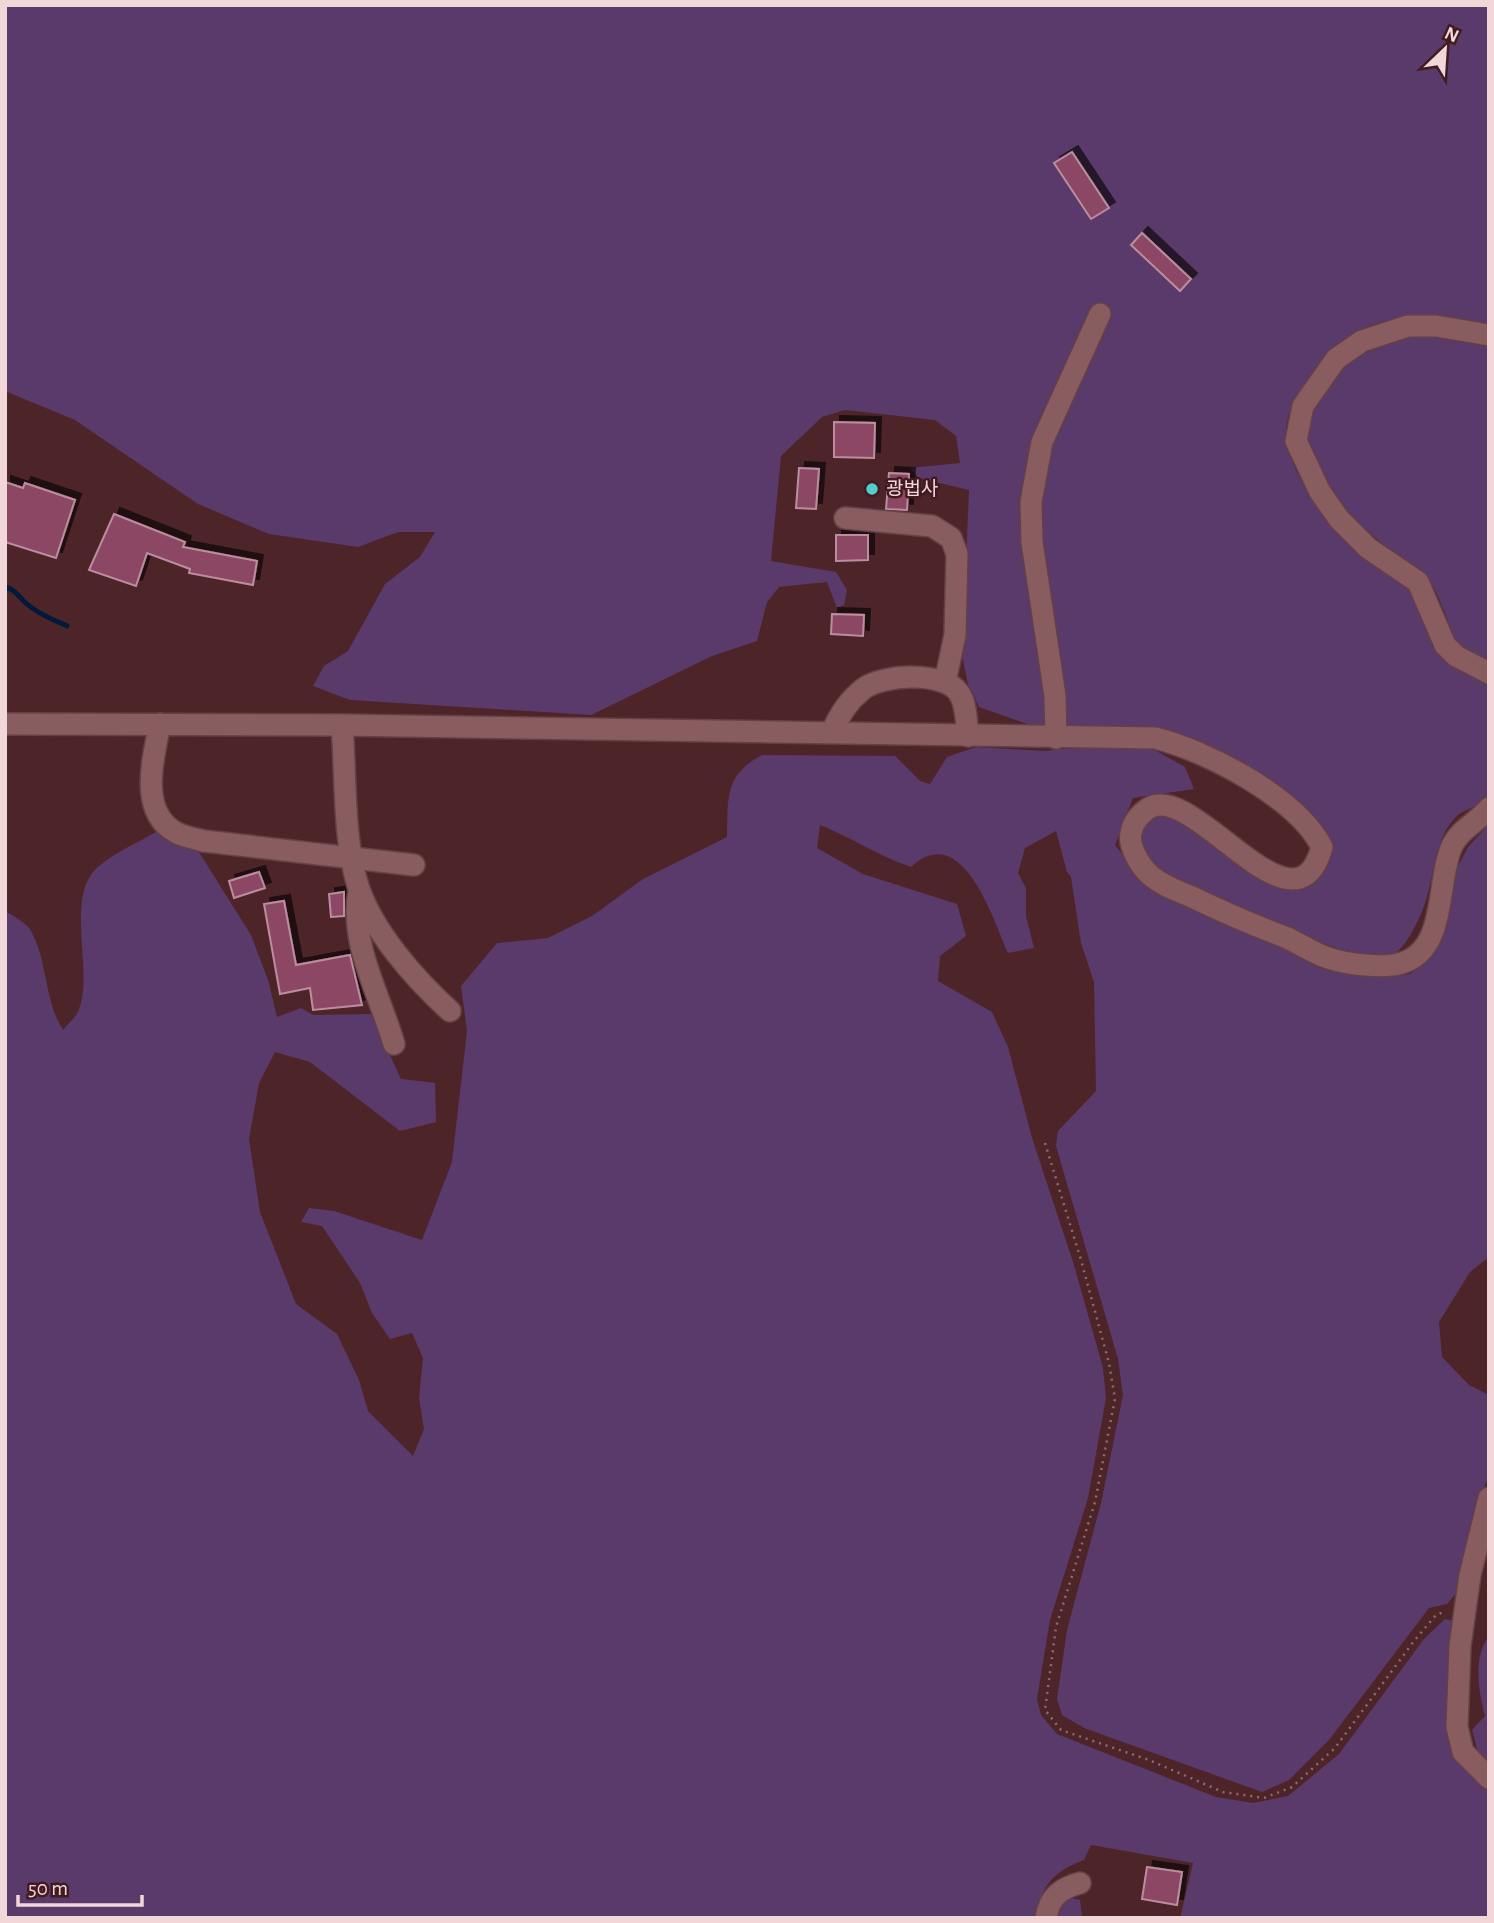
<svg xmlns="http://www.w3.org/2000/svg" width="1494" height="1923" font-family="'Alegreya Sans','Noto Sans KR',sans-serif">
<defs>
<filter id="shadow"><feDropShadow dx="6" dy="-6" stdDeviation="0" flood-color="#0009"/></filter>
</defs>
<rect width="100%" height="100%" fill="#4d2529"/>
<!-- green -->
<g fill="#5a3a6a">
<path d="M5 5H1489V325C1438 314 1365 308 1330 355 1315 376 1285 405 1286 433 1290 499 1362 537 1403 580 1433 611 1460 648 1489 681V796C1480 808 1463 808 1454 819 1432 843 1434 886 1421 914 1415 927 1406 946 1394 954 1365 972 1209 896 1174 881 1152 863 1133 848 1147 820L1164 811 1285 883 1328 839 1318 821 1276 789 1211 750 1033 726 979 707 968 684 962 656 969 490 919 478 910 468 960 463 956 436 935 420 845 410 822 417 781 456 771 561 836 572 847 590 844 605 837 608 827 582 779 587 767 602 757 641 712 656 591 715 350 700 313 686 324 666 348 651 385 584 420 557 435 532H398L358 547 269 534 198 504 75 420 5 391Z"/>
<path d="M1417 333 1489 341V665C1451 648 1455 635 1440 601 1437 595 1435 588 1430 583 1383 537 1268 478 1320 398 1326 388 1332 375 1340 367 1359 347 1392 341 1417 333Z"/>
<path d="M1096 744H1144L1185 767 1194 789 1133 798 1115 845 1141 877 1327 966 1379 977 1410 974 1429 960 1438 942 1458 866 1468 847 1489 824V1257L1470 1272 1439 1322 1442 1357 1469 1385 1489 1395V1476L1480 1497 1459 1590 1447 1604 1429 1608 1329 1740 1289 1780 1262 1792 1084 1728 1062 1715 1057 1699 1067 1630 1101 1503 1123 1395 1118 1359 1056 1146 1058 1131 1096 1091 1094 982 1081 943 1071 877 1067 872 1056 831 1025 848 1018 873 1026 888V916L1034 948 1008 953C993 919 962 819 911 867 879 856 852 838 820 825L817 848 863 874 957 904 966 936 940 956 938 981 992 1012 1008 1047 1032 1138 1074 1265 1103 1368 1106 1398 1088 1498 1050 1620 1037 1699 1041 1715 1057 1734 1216 1797 1253 1803 1288 1796 1339 1754 1424 1639 1445 1619 1455 1621C1453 1693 1422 1734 1489 1791V1918H1180L1193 1863 1091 1845 1084 1860C1057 1870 1036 1887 1040 1918H5V911C13 916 27 923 31 931 48 962 44 1000 63 1030 68 1024 77 1016 79 1009 94 970 64 896 98 867 115 852 139 842 158 831L197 849 251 935 268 980 277 1017 301 1008 313 1015 371 1014 401 1079 435 1083 436 1122 400 1131 310 1062 275 1052 259 1083 249 1139 260 1212 296 1304 337 1334 359 1380 368 1411 413 1456 424 1429 419 1398 423 1358 412 1333 390 1339 372 1313 360 1283 322 1226 301 1222 309 1208 334 1211 422 1240 452 1162 467 1031 461 986 497 943 548 938 592 916 643 879 727 837C728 799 724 775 762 755L895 756 920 781 930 784 947 757 976 747 1046 751Z"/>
<path d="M1489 1636V1769L1480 1760 1472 1730 1485 1716C1479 1691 1472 1659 1489 1636Z"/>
<path d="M1066 1897 1080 1900 1082 1918H1055Z"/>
</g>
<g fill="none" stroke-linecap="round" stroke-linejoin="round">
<!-- stream -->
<path stroke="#00193c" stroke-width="5" d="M5 587C17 590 18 597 27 604 38 614 54 620 67 626"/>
</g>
<!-- building -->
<g fill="#8b4764" stroke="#bb8d9f" stroke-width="2" filter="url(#shadow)">
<path d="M1072 152 1109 208 1091 219 1054 163Z"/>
<path d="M1142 233 1191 279 1180 291 1131 245Z"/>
<path d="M834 422 875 423 874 458 834 457Z"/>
<path d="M799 468 819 469 816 509 796 508Z"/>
<path d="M889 473 909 474 907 510 886 509Z"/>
<path d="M5 482 23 488 25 483 75 500 56 558 5 542Z"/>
<path d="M114 514 185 542 183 547 257 561 253 585 189 573 190 569 147 553 136 586 89 570Z"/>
<path d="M836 535H868V560L836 561Z"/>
<path d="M832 614 864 615 863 636 831 634Z"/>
<path d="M259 872 265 888 234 898 229 881Z"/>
<path d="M344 892V916L331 917 329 894Z"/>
<path d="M284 901 296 965 350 955 362 1005 313 1010 310 988 280 994 264 904Z"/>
<path d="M1147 1867 1182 1872 1177 1905 1142 1899Z"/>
</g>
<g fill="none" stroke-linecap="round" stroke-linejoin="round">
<!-- minor casing -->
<g stroke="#634146" stroke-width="24">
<g id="minor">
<path d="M1489 335 1436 326H1408L1362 341 1336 359 1303 406 1296 441 1320 492 1339 519 1368 548 1418 582 1445 645 1456 656 1489 673"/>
<path d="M845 518 932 526 951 538 957 554 955 635 945 682"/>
<path d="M5 724 342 725 1155 738C1208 751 1297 798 1322 847 1295 946 1194 781 1149 808 1140 814 1133 821 1131 833 1128 846 1140 866 1150 875 1161 885 1178 891 1192 897 1223 912 1253 925 1285 937 1299 943 1313 953 1328 958 1346 964 1383 969 1402 963 1448 949 1436 880 1452 846 1460 829 1478 822 1489 808"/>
<path d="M160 724C153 758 138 813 177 833 185 837 196 839 204 841L414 865"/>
<path d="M342 725C346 775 343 839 358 886 373 932 415 979 450 1011"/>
<path d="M832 732C839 715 848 701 863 689 882 674 945 671 959 693 967 705 966 722 968 736"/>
<path d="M1056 738 1055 696 1032 542 1031 502 1042 442 1100 314"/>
<path d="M359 891C349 943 380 995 394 1044"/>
<path d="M1489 1498 1470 1575 1460 1646 1457 1727 1463 1752 1489 1778"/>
<path d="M1046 1918C1049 1897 1061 1888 1080 1883"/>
</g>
</g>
<!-- path -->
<path stroke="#8e6b6e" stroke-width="2.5" stroke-dasharray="2 5" stroke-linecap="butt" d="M1045 1143 1081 1260 1109 1363 1115 1399 1095 1502 1056 1627 1045 1710 1061 1730 1149 1760 1223 1792 1264 1798 1292 1787 1335 1748 1414 1641 1436 1615 1446 1611"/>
<!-- minor -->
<use href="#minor" stroke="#895c5f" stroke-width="21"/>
</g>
<!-- markers -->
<circle fill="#53cdcb" stroke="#421b20" stroke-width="2.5" cx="872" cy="489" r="7"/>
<g text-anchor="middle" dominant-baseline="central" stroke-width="5" stroke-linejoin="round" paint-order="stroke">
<!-- poi labels -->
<g font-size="19" fill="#f2d7d9" stroke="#421b20" text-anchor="start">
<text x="886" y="489">광법사</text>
</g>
</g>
<!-- border -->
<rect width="1494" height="1923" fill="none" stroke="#f2d7d9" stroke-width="14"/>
<!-- north arrow -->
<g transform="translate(1445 49) rotate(25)" stroke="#421b20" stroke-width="5" paint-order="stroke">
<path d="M0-5L12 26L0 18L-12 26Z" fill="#f2d7d9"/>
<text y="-10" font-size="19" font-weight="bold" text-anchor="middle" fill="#f2d7d9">N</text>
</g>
<!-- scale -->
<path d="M18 1895v10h124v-10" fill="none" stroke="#f2d7d9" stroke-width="3.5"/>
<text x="28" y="1895" font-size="21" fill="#f2d7d9" stroke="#421b20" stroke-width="5" paint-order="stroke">50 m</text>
</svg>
